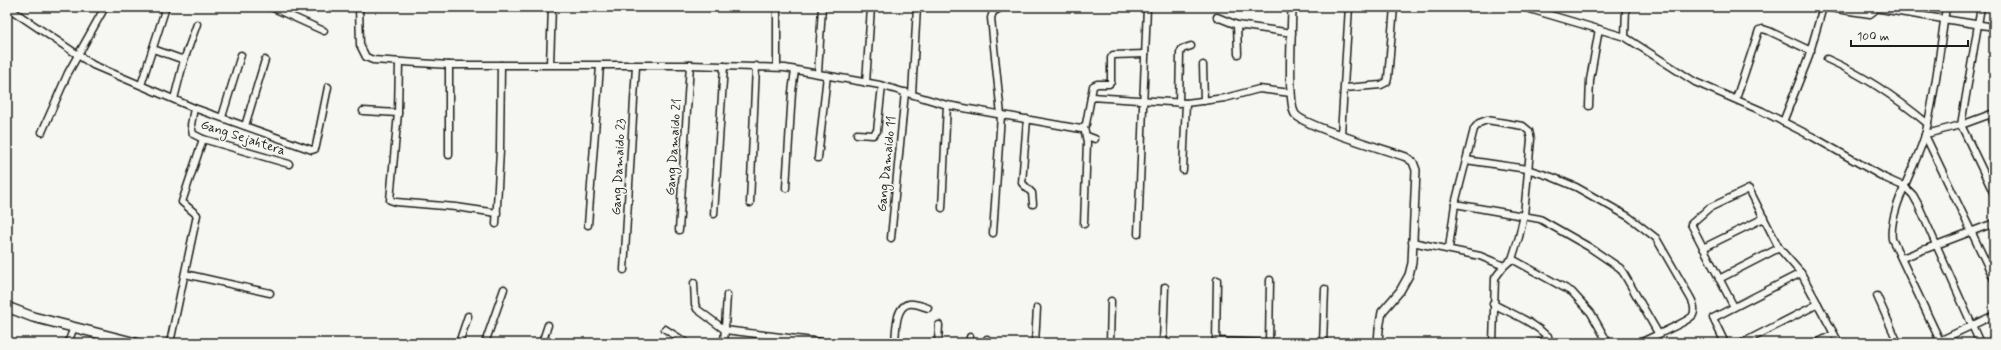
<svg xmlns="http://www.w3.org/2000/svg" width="2001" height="350" font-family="Mynerve,sans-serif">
<rect width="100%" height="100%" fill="#f6f6f2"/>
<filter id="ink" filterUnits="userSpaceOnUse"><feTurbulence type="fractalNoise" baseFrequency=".025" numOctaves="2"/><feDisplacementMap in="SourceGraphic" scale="8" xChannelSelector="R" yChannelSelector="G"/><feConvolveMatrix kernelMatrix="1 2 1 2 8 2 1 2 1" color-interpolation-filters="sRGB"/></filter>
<g filter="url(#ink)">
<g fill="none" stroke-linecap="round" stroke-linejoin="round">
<!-- minor casing -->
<g stroke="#1c1c1c" stroke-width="9">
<g id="minor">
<path d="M7 7 93 65 194 108 312 150 315 149 316 146 328 87"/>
<path d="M271 7 324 31"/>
<path d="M359 7 360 45 366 57 373 60 449 65H690L785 68 880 85 947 105 1081 129 1086 124 1091 97 1186 103 1225 98 1259 89 1291 93"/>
<path d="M777 7V67"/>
<path d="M1523 7 1625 37 1695 82 1762 111 1813 137 1885 178 1905 187 1913 195 1918 204 1980 343"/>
<path d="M1981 7 1961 125 1994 194"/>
<path d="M1874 8 1994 27"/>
<path d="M1217 17 1237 25 1292 33"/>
<path d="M1237 25 1238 54"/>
<path d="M1625 37 1626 7"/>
<path d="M153 49 184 60"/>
<path d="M1827 59C1863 75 1897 98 1928 124"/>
<path d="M399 62 398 113 390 200 396 202 456 207 497 213"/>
<path d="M550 64 552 7"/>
<path d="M449 65V155"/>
<path d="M1203 65 1204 101"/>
<path d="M818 73 822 7"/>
<path d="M866 83 871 7"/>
<path d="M141 85 166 7"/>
<path d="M1345 88 1381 85 1387 82 1388 78 1394 7"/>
<path d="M912 94 917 7"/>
<path d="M1091 97 1093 86 1097 84H1109L1111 82V58L1113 55 1145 54"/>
<path d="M174 99 184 60 197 24"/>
<path d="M1736 99 1759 30 1763 29 1769 31 1811 51"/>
<path d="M1179 103 1180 53 1182 49 1191 46"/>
<path d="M1589 106 1590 80 1599 29"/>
<path d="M194 108 191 125 193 134 203 139 289 164"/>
<path d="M363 111 398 113"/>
<path d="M1991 115 1994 124"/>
<path d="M222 117 241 55"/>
<path d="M1027 119 1022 183 1032 193 1033 204"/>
<path d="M1783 122 1808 59 1823 7 1870 14 1874 11V7"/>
<path d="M245 126 265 60"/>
<path d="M42 132 68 73 105 7"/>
<path d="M857 134 873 135 877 131 882 86"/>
<path d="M1341 134 1349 7"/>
<path d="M1926 134 1961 125 1994 113"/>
<path d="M1925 135 1994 279"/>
<path d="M1087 136 1095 139"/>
<path d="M818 158 827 75"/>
<path d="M1466 160 1527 169 1552 177 1576 187 1629 217 1656 238 1690 297C1693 302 1696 308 1693 315 1690 321 1649 338 1640 343"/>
<path d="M1183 170 1186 103"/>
<path d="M786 188 792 92 795 70"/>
<path d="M750 203 756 66"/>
<path d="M1455 204 1540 219 1589 247 1620 268 1624 274 1658 333"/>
<path d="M942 208 947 105"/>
<path d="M714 214 724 66"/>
<path d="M496 224 500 150 501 65"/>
<path d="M1084 224 1087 142 1084 127"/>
<path d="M588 225 600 66"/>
<path d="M679 230 690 65"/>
<path d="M993 233 1001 115 991 18 993 12 1002 7"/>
<path d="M1138 234 1147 7"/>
<path d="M891 238 905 92"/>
<path d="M1412 242 1480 256 1504 266"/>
<path d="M1449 248 1455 204 1474 129 1479 123 1487 120 1523 126 1529 131 1531 139 1524 215 1519 237 1512 259 1504 266 1495 278 1493 343"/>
<path d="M1703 248 1764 218"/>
<path d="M1902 258 1994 223"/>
<path d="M1512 259 1572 292 1591 313 1608 343"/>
<path d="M624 270 636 66"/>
<path d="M185 274 270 293"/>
<path d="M1719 279 1779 248"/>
<path d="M694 283 695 304 697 309 725 330 829 343"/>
<path d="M1877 296 1898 343"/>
<path d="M1493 304C1510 313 1544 326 1551 343"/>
<path d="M1734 307 1691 224 1709 208 1749 189 1779 248 1801 273 1839 343"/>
<path d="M665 329 687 343"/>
<path d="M1216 341 1266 343"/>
<path d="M68 343 74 327"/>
<path d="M170 343 197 215 182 202 203 139"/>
<path d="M459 343 468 316"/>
<path d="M485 343 504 289"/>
<path d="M542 343 548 325"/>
<path d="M724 343 727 295"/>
<path d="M895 343C896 332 895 306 909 304 914 303 922 306 928 308"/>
<path d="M938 343 939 325"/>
<path d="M969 343 970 337"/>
<path d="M987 343V339"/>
<path d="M1035 343 1037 308"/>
<path d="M1110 343 1111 301"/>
<path d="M1163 343 1165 287"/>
<path d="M1216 343 1217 280"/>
<path d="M1269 343 1270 280"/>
<path d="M1323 343 1325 289"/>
<path d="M1539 343 1548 336"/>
<path d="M1725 343 1713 318 1801 273"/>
<path d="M1742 343 1818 304"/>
<path d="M1817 343 1834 334"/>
<path d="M1935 343 1994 315"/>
<path d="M1941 343 1892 239C1888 209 1919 162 1926 131 1936 91 1940 48 1946 7"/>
</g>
</g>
<!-- tertiary casing -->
<g stroke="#1c1c1c" stroke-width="10">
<path id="tertiary" d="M1292 7C1292 25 1287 102 1295 114 1303 126 1387 150 1406 157L1413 162 1416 170 1412 263 1409 275 1400 291 1382 312 1379 329 1378 343"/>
</g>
<!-- primary casing -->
<g stroke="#1c1c1c" stroke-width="12">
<path id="primary" d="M7 307 33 317 136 343"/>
</g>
<!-- minor -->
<use href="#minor" stroke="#f6f6f2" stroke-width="6"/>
<!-- tertiary -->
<use href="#tertiary" stroke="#f6f6f2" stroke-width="7"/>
<!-- primary -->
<use href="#primary" stroke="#f6f6f2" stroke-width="9"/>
</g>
</g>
<g text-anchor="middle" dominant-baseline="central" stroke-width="3" stroke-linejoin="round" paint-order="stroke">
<!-- street labels -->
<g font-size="13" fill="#1c1c1c" stroke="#f6f6f2">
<text transform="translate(243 138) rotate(18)">Gang Sejahtera</text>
<text transform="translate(674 147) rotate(-86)">Gang Damaido 21</text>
<text transform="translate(887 164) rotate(-84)">Gang Damaido 11</text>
<text transform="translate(619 167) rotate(-87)">Gang Damaido 23</text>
</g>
</g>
<!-- margin -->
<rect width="2001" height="350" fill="none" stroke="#f6f6f2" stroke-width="24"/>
<rect x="12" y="12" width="1977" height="326" fill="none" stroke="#1c1c1c" stroke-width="1.5" filter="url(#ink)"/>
<!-- scale -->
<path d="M1851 40v6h117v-6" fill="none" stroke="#1c1c1c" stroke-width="2"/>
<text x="1857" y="40" font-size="12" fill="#1c1c1c" stroke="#f6f6f2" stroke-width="3" paint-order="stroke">100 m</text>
</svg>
